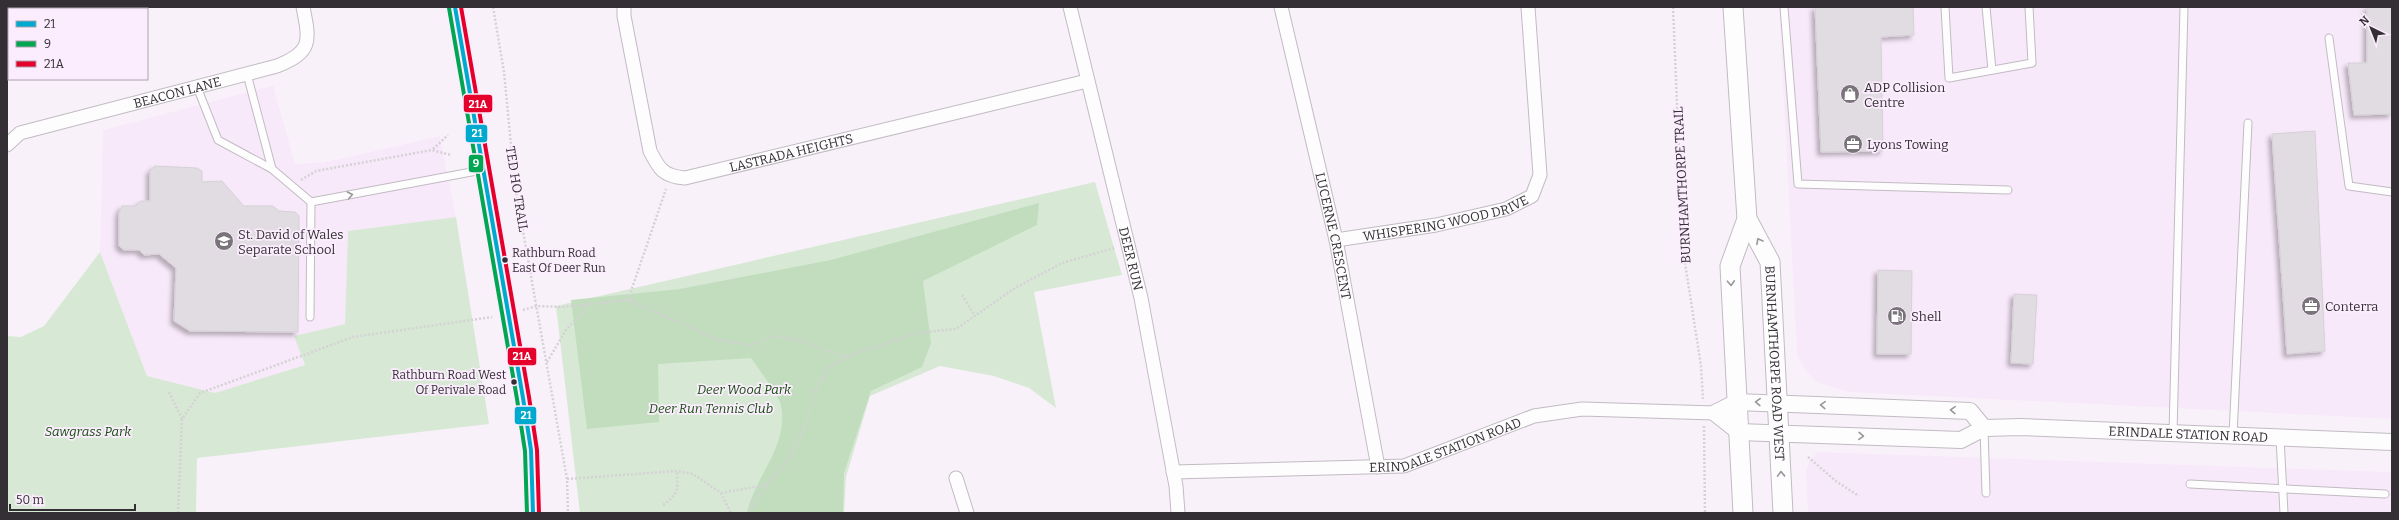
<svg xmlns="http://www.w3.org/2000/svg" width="2399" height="520" font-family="Bitter,serif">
<defs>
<filter id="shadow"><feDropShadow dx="-3.5" dy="3.5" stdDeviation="2" flood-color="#0004"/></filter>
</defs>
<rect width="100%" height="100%" fill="#f9f1fa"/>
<!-- built -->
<g fill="#f8e9fa">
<path d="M1779 7H2392V419L1850 392 1818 383 1805 370 1797 354Z"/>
<path d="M275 85 274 89 295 164 327 162 440 136 456 217 348 231 345 324 295 336 305 365 215 393 147 376 100 252 103 130Z"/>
<path d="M1818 452 2392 472V513H1808L1806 471 1810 459Z"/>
</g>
<!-- green -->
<g fill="#d7e9d5">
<path d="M1095 182 1122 275 1034 292 1056 408 1029 388 994 376 940 366 870 396 846 477 844 513H580L556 306Z"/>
<path d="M456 217 489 424 197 458 196 513H7V336L21 337 44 326 100 252 147 376 215 393 305 365 294 336 345 324 348 231Z"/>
</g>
<!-- forest -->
<path fill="#c1ddbe" d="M1039 203 1037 225 923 281 931 343 922 367 871 391 844 473 843 513H747C755 476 789 446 781 405 779 396 758 368 751 358L658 364 659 422 587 429 571 300 680 289 831 260Z"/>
<!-- building -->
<g fill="#e1dbe2" stroke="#d6d0d7" filter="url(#shadow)">
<path d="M1815 7H1913L1914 35 1881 37 1883 151 1821 152Z"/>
<path d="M2367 7H2392V114L2354 115 2348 63H2367Z"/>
<path d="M2315 131 2325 351 2287 354 2272 134Z"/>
<path d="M155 166 197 168 202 171V182L222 181 244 206H273L279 211 295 212 299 216 298 332 190 331 174 321 176 268 159 254 144 255 139 250H124L119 246V213L122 206H136L141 201H150V171Z"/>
<path d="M1878 270 1912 271 1911 354H1877Z"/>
<path d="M2014 294 2037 295 2033 364 2011 363Z"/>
</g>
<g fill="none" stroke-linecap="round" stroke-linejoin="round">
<!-- service casing -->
<g stroke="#c1bbc2" stroke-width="9">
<g id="service">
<path d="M1784 7 1798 184 2008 190"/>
<path d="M1945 7 1949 78 2032 63 2029 7"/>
<path d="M1986 7 1992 70"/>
<path d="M2329 38 2349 186 2392 192"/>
<path d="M247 74 272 169 311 202 482 170"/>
<path d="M197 87 218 140 272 169"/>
<path d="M310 317 311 202"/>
<path d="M1984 428 1986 493"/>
<path d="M2173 433 2184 7"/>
<path d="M2233 435 2248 123"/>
<path d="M2280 438 2284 513"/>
<path d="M2190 484 2385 494"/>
</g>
</g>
<!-- minor casing -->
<g stroke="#c1bbc2" stroke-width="15">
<g id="minor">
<path id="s1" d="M624 7V16L650 151C659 169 663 176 685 178L1087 81"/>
<path id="s2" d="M1070 7 1141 298 1176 486 1178 513"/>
<path id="s3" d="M1281 7 1336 240 1378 467"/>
<path id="s4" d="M7 145 20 133 277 66C312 52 310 42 303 7"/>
<path id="s5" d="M1336 240 1436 225 1506 209 1532 196 1540 175 1528 7"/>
<path id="s6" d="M1173 472 1404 466 1534 416 1582 409 1715 413"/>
<path d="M956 478 967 513"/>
</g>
</g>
<!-- tertiary casing -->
<g stroke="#c1bbc2" stroke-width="18">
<g id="tertiary">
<path d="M455 7 523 398 531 450 533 513"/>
<path id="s7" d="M1984 428 1970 411 1737 402 1715 413 1739 432 1961 440 1984 428 2021 427 2392 442"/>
</g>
</g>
<!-- secondary casing -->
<g stroke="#c1bbc2" stroke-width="21">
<g id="secondary">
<path d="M1733 7 1747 219 1730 266 1743 513"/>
<path id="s8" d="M1747 219 1770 262 1783 513"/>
</g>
</g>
<!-- path -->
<g stroke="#d4d2d4" stroke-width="2.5" stroke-dasharray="2 2" stroke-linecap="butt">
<path d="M493 7 504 72 515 186 567 479 568 513"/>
<path d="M1673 7 1683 250 1701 366 1703 399"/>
<path d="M433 149 448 135"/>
<path d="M301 180 316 171 432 150 451 155"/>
<path d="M962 295 975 316"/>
<path d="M628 300 666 189"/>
<path d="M523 310 537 306 563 307 628 300 719 340 750 345 774 336 805 342 845 357"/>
<path d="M547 362 566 330 588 306"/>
<path d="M169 392 182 419"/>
<path d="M1704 426 1705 513"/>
<path d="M1808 457 1837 482 1859 496"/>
<path d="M567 479 677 471 693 474 721 493 731 513"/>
<path d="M721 493 766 485"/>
<path d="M663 505C678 494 678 490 677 471"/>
<path d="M178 513 182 419 200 393 353 337 492 317"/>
<path d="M750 513 755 499 792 456 805 426 815 391 829 367 845 357 916 333 956 329 1015 288 1062 263 1114 248"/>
</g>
<!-- service -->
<use href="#service" stroke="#fefdfe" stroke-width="7"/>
<!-- minor -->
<use href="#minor" stroke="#fefdfe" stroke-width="13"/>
<!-- tertiary -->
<use href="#tertiary" stroke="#fefdfe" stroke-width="16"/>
<!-- secondary -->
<use href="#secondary" stroke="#fefdfe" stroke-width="19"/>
<!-- bus-1 casing -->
<g stroke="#fcedfe" stroke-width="7">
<path id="bus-1" d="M455 7 523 398 531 450 533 513"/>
</g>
<!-- bus-2 casing -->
<g stroke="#fcedfe" stroke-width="7">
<path id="bus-2" d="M449 8 517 399 525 451 527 513"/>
</g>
<!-- bus-3 casing -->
<g stroke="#fcedfe" stroke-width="7">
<path id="bus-3" d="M461 7 529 397 537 450 539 513"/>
</g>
<!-- bus-1 -->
<use href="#bus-1" stroke="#00a9ce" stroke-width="4"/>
<!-- bus-2 -->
<use href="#bus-2" stroke="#00a651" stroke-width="4"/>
<!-- bus-3 -->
<use href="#bus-3" stroke="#e4002b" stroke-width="4"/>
</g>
<!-- one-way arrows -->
<defs><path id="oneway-chevron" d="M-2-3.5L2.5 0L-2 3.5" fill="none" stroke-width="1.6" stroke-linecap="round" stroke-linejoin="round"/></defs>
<g stroke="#99969a">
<use href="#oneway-chevron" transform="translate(350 195) rotate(-11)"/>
<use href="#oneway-chevron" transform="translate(1759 241) rotate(-119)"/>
<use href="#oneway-chevron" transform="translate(1731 283) rotate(87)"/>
<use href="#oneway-chevron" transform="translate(1758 402) rotate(-178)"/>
<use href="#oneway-chevron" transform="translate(1823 405) rotate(-177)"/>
<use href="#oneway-chevron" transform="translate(1953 410) rotate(-177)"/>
<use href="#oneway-chevron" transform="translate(1861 436) rotate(2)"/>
<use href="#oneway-chevron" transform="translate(1781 474) rotate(-92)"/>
</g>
<!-- icons -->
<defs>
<g id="shop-disc" transform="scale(1)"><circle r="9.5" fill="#79737a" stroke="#fcedfe"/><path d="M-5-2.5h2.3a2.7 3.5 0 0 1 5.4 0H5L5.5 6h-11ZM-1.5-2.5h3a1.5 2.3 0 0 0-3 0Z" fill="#fff"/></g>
<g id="office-disc" transform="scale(1)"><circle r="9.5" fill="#79737a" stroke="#fcedfe"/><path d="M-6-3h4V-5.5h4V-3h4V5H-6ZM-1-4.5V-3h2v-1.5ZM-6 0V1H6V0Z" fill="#fff"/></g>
<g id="school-disc" transform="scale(1)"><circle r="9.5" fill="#79737a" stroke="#fcedfe"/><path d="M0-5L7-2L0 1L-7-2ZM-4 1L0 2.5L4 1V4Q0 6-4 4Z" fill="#fff"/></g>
<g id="fuel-disc" transform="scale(1)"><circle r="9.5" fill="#79737a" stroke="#fcedfe"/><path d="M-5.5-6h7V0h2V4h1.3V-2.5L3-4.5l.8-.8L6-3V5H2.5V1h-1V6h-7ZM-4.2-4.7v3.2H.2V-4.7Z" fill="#fff"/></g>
</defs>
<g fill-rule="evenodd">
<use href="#shop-disc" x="1850" y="94"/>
<use href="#office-disc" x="1853" y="144"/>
<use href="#school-disc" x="224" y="241"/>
<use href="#office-disc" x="2311" y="306"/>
<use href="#fuel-disc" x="1897" y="316"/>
</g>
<!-- markers -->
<g fill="#342f35" stroke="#fcedfe" stroke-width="1.5">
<circle cx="505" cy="260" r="3.5"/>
<circle cx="514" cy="382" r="3.5"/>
</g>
<g text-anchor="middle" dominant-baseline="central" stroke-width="3.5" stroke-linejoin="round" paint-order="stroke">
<!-- bus labels -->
<g font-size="12" fill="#342f35" stroke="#fcedfe" text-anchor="start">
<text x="512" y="253">Rathburn Road<tspan x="512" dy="15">East Of Deer Run</tspan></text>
<text x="506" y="375" text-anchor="end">Rathburn Road West<tspan x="506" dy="15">Of Perivale Road</tspan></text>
</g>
<!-- poi labels -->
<g font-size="13" fill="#342f35" stroke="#fcedfe" text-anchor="start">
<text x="1864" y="87">ADP Collision<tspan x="1864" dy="15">Centre</tspan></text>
<text x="1867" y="144">Lyons Towing</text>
<text x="238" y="234">St. David of Wales<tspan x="238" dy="15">Separate School</tspan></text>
<text x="2325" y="306">Conterra</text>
<text x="1911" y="316">Shell</text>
</g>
<!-- street labels -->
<g font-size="13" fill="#342f35" stroke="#fcedfe">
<text stroke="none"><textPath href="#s4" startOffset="180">BEACON LANE</textPath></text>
<text stroke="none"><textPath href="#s1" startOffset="303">LASTRADA HEIGHTS</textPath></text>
<text transform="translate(1682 185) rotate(-93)">BURNHAMTHORPE TRAIL</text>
<text transform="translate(517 189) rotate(81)">TED HO TRAIL</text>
<text stroke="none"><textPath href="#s5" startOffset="112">WHISPERING WOOD DRIVE</textPath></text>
<text stroke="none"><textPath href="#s3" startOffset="235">LUCERNE CRESCENT</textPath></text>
<text stroke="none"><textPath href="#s2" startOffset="259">DEER RUN</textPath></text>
<text stroke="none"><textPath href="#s8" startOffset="150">BURNHAMTHORPE ROAD WEST</textPath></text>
<text stroke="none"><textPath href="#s7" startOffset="763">ERINDALE STATION ROAD</textPath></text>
<text stroke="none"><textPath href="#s6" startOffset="276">ERINDALE STATION ROAD</textPath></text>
</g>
<!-- park labels -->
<g font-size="13" font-style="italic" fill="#154d0e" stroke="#fcedfe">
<text x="744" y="389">Deer Wood Park</text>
<text x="711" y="408">Deer Run Tennis Club</text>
<text x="88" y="431">Sawgrass Park</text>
</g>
</g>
<g stroke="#fcedfe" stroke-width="1.5">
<rect x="463" y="94" width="30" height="19" rx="4" fill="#e4002b"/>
<rect x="465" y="124" width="23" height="19" rx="4" fill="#00a9ce"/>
<rect x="468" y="154" width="16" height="19" rx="4" fill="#00a651"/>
<rect x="507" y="347" width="30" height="19" rx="4" fill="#e4002b"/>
<rect x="514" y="406" width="23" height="19" rx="4" fill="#00a9ce"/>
</g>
<g font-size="11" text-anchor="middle" font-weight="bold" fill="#fff">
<text x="478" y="108">21A</text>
<text x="477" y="137">21</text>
<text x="476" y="167">9</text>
<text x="522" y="360">21A</text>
<text x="526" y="419">21</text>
</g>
<!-- border -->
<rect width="2399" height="520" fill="none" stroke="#342f35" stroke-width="16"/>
<!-- legend -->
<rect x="8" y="8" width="140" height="72" fill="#fcedfe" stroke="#aca1ae"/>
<rect x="16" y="21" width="20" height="6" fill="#00a9ce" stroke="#aca1ae"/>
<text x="44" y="28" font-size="12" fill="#342f35">21</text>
<rect x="16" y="41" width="20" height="6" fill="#00a651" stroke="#aca1ae"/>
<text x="44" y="48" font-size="12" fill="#342f35">9</text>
<rect x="16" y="61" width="20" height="6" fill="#e4002b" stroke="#aca1ae"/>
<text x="44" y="68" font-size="12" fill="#342f35">21A</text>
<!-- north arrow -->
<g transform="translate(2371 28) rotate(317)" stroke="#fcedfe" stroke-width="3" paint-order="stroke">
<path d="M0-3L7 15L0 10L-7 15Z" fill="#342f35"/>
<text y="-6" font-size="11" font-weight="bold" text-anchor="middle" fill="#342f35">N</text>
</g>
<!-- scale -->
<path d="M10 504v6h125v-6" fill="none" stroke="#342f35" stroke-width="2"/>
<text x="16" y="504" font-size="12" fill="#342f35" stroke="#fcedfe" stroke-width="3" paint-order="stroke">50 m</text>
</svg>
